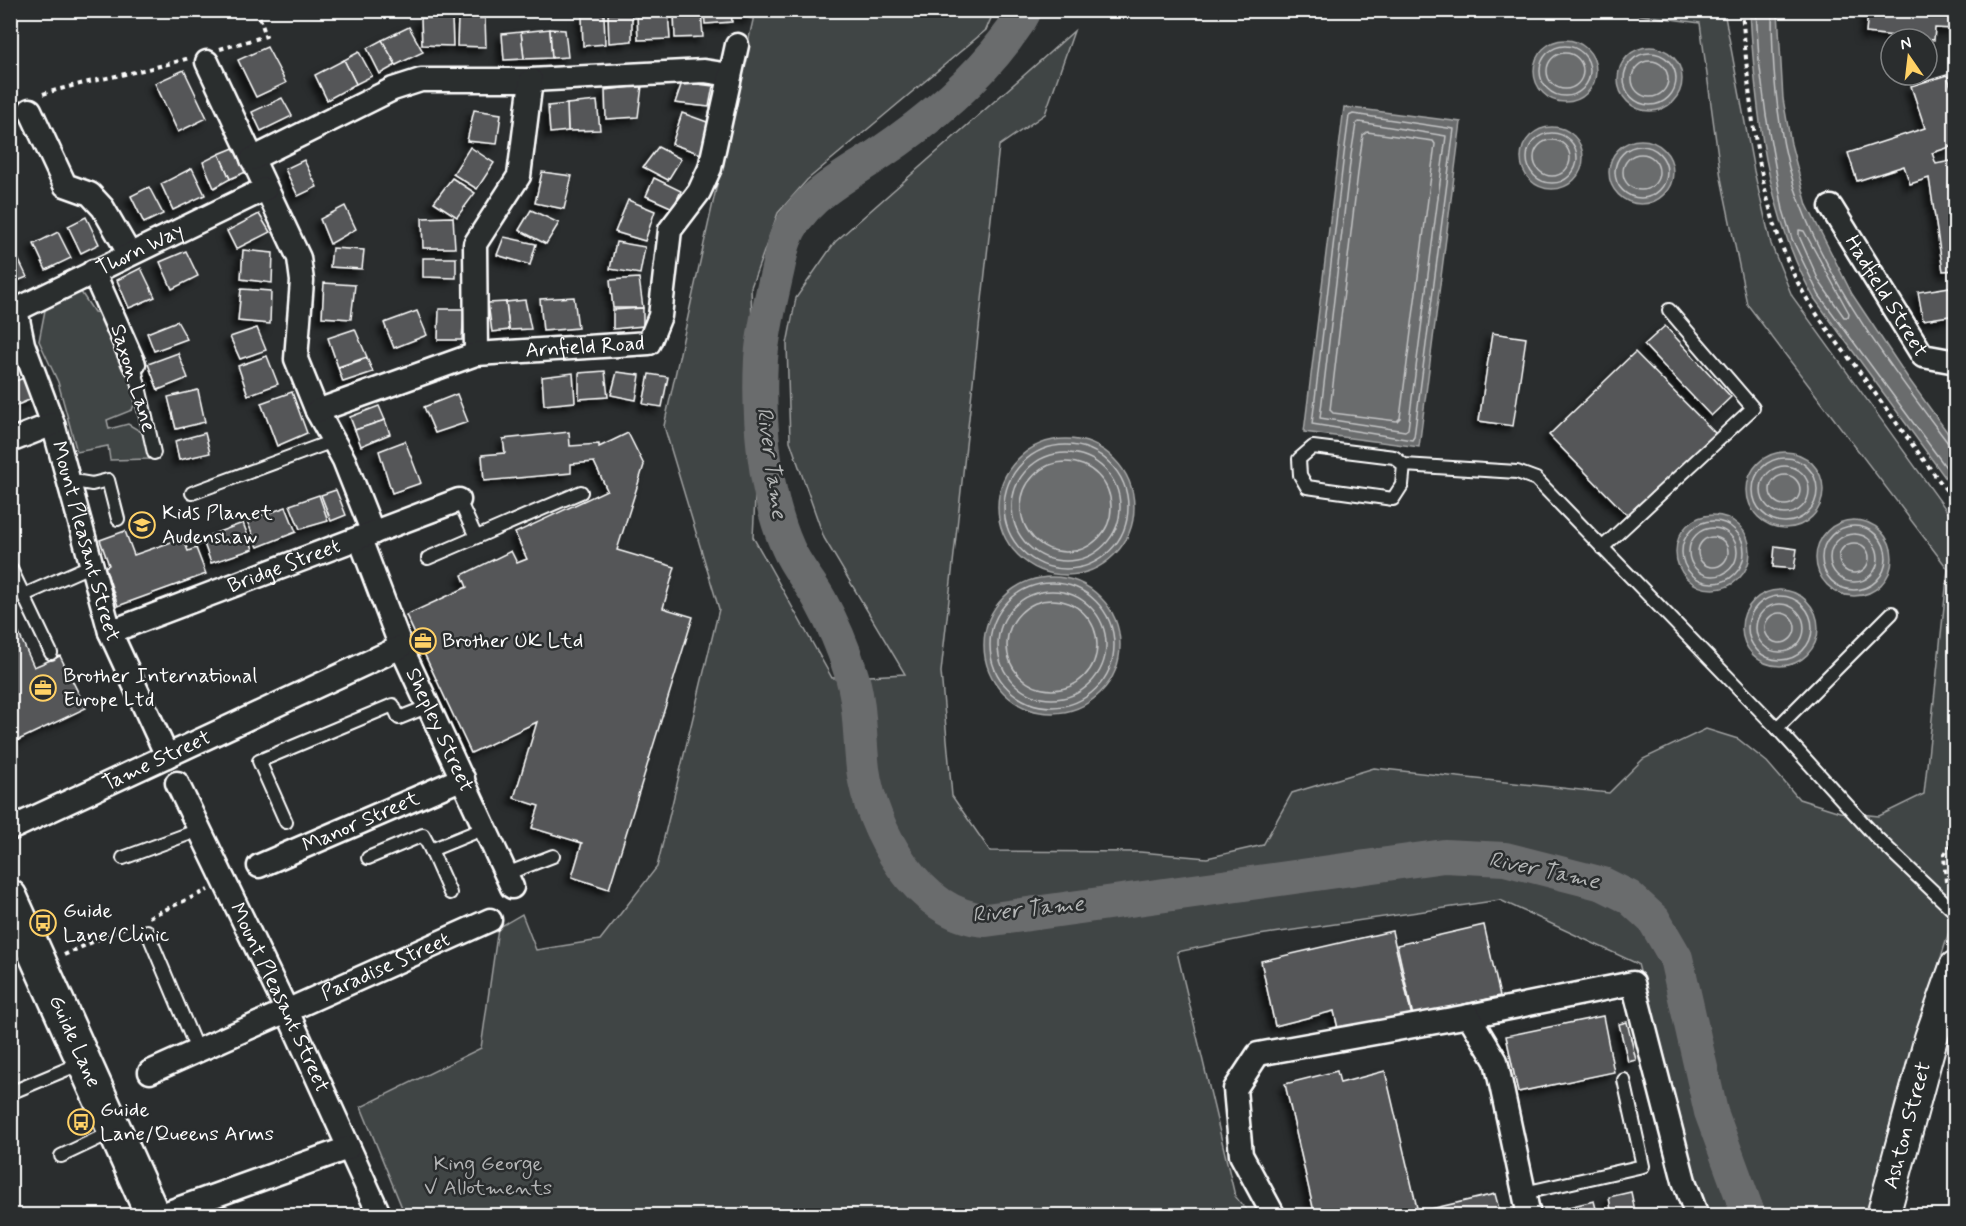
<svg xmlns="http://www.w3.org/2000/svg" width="1966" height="1226" font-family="Mynerve,sans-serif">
<defs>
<filter id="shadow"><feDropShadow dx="-5.5" dy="5.5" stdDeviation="3" flood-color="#0009"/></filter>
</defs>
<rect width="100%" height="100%" fill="#2a2d2e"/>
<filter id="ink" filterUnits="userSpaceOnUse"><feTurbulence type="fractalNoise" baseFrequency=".0167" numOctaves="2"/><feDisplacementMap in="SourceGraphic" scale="12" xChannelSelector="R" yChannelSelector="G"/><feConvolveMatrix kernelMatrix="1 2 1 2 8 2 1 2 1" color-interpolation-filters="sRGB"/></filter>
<g filter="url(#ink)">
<!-- green -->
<g fill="#414445" stroke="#a0a2a2" stroke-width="1.5">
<path d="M755 11H994L986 30 807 180 778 213 751 287 756 479 753 537 832 678 905 674 824 538 790 441 787 344 796 298 835 242 1074 31 1045 114 999 146 941 672 952 796 990 851 1140 852 1207 858 1263 845 1292 793 1374 768 1609 793 1643 759 1706 729 1738 739 1767 762 1799 799 1840 812 1879 816 1924 794 1948 569 1747 304 1721 178 1700 23 1612 11H1724L1754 171 1771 244 1792 296 1955 522V913L1896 1100 1867 1215H1705L1638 964 1500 900 1259 935 1177 952 1235 1196 1250 1215H405L361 1107 481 1048 498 928 522 914 536 950 600 940 657 867 719 609 664 426Z"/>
<path d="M79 289 94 312 106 314 124 352 137 398 132 410 107 420 109 429 128 424 145 434 149 459 110 460 108 446 77 452 58 382 39 341 46 305Z"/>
</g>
<!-- water -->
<g fill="#6a6c6d" stroke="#a6a7a7" stroke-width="1.5">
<path d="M1750 11H1778L1783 99 1791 144 1807 205 1852 294 1908 378 1955 443V491L1814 298C1766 213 1755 107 1750 11Z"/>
<circle cx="1565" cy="71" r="31"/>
<circle cx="1650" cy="79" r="32"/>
<path d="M1344 107 1461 122 1419 447 1304 432Z"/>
<circle cx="1552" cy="158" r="31"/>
<circle cx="1641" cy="172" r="32"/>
<circle cx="1066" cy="507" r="68"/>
<circle cx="1785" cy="490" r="38"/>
<circle cx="1713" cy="552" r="37"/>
<circle cx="1854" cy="558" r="38"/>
<circle cx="1052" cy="645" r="68"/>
<circle cx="1780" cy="628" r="38"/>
</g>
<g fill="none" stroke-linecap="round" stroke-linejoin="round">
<!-- shore -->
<g stroke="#c3c4c5" stroke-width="1.5">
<path d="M1756 10 1759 60 1766 115 1783 210 1792 239 1819 295 1956 481"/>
<path d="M1772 10C1772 75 1778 147 1802 208 1834 293 1894 371 1948 443L1956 446"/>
<circle cx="1565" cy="71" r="25"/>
<circle cx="1650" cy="79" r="26"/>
<circle cx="1565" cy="71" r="18"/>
<circle cx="1650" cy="79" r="18"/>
<path d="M1353 114 1454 129 1414 437 1412 440 1312 424 1344 154 1349 116Z"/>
<path d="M1359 122 1446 136 1408 429 1405 431 1320 418 1351 155 1356 124Z"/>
<path d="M1367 132 1433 141 1435 144 1400 418 1397 421 1333 413 1330 410 1360 156 1363 135Z"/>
<circle cx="1552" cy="158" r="25"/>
<circle cx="1552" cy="158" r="18"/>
<circle cx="1641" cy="172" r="26"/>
<circle cx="1641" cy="172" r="18"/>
<path d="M1799 230 1804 231 1849 313 1848 317H1844L1819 281 1799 236Z"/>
<circle cx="1066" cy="507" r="62"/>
<circle cx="1066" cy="507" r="54"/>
<circle cx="1785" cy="490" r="32"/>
<circle cx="1066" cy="507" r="45"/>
<circle cx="1785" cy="490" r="24"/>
<circle cx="1785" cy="490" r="15"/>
<circle cx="1713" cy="552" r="31"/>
<circle cx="1854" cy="558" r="32"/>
<circle cx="1713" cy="552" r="24"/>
<circle cx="1854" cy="558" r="24"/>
<circle cx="1713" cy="552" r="15"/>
<circle cx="1854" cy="558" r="15"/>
<circle cx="1052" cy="645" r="62"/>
<circle cx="1052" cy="645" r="54"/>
<circle cx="1780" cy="628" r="32"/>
<circle cx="1052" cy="645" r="45"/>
<circle cx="1780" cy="628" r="24"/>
<circle cx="1780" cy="628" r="15"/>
</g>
<!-- river -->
<path stroke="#6a6c6d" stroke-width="34" d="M1025 10C1021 21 1013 29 1007 38 972 85 925 123 876 156 842 179 800 199 785 240 781 251 779 265 776 277 770 304 763 331 761 359 758 417 764 495 788 548 796 567 810 582 820 600 832 622 843 647 850 670 861 702 859 736 863 769 871 829 918 916 986 920L1444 856 1505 859 1603 884 1629 897 1654 920 1676 958 1711 1112 1749 1216"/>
</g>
<!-- building -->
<g fill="#555758" stroke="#fff" stroke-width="1.5" filter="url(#shadow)">
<path d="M701 10 703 37 675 38 674 12Z"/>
<path d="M704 10H731L732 22 705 24Z"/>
<path d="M734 10H753L752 18 733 15Z"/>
<path d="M1868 10H1956V29L1935 28 1934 40 1866 33Z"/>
<path d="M668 12 670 39 638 40 637 13Z"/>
<path d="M632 13V41L609 43 608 14Z"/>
<path d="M604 14 605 44 583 46 582 15Z"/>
<path d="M421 18H452L453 46 422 45Z"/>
<path d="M458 18H485L486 47 457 46Z"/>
<path d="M409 27 423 52 396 65 382 40Z"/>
<path d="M550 29 552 58 524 59 521 32Z"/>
<path d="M550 29 565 30 568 57 552 58Z"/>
<path d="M521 32 524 59 504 60 502 34Z"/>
<path d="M382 40 396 65 380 74 367 48Z"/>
<path d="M267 47 286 83 256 97 238 60Z"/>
<path d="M359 52 372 76 356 84 344 60Z"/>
<path d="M344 60 356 84 327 100 315 75Z"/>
<path d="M184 70 207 118 178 132 155 83Z"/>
<path d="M1947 75 1956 101V145L1932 153 1936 164 1956 160V270L1943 271 1929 178 1910 184 1904 166 1857 181 1848 153 1925 128 1911 86Z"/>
<path d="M682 82 713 86 709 107 675 103Z"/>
<path d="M642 86 638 117 606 119 605 90Z"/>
<path d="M282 98 292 116 261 131 252 112Z"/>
<path d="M597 101 600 130 568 131 567 104Z"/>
<path d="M567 104 568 131 550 133 548 106Z"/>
<path d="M474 110 501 114 497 144 467 141Z"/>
<path d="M682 113 710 123 701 154 672 144Z"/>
<path d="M236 147 248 171 230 179 219 154Z"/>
<path d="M470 147 494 163 477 189 453 174Z"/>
<path d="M658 147 681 159 668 180 643 167Z"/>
<path d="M219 154 230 179 214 188 203 162Z"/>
<path d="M304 160 317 187 298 196 285 169Z"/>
<path d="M192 168 205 195 173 210 161 184Z"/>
<path d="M542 172 572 176 564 209 535 203Z"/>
<path d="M452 178 475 193 457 217 434 202Z"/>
<path d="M654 178 681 191 673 208 646 196Z"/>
<path d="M149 187 163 214 144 223 131 196Z"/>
<path d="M628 200 655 211 645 241 615 232Z"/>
<path d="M345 206 356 229 330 244 320 219Z"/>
<path d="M531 210 559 223 546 244 519 230Z"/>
<path d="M259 214 270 232 236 249 227 231Z"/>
<path d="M86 217 99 244 81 253 68 226Z"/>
<path d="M453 217 455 248H423L422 218Z"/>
<path d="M58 232 71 258 46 270 34 244Z"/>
<path d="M504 237 536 244 530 265 497 255Z"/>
<path d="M616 242 645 247 640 274 610 269Z"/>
<path d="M332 248 364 250 362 269 330 267Z"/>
<path d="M14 250 27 277 10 284V251Z"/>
<path d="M243 250 273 253 272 283 241 279Z"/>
<path d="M186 251 198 276 172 289 160 262Z"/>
<path d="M423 258H456V278L423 277Z"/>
<path d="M141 268 155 297 129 308 117 280Z"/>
<path d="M639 278 643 308H613L610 280Z"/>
<path d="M324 283 355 285 351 319 322 317Z"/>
<path d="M1956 286V315L1923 320 1918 292Z"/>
<path d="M241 289 271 291 270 324 238 321Z"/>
<path d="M574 297 578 328 543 331 540 299Z"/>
<path d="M525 300 531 329 509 330 506 302Z"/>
<path d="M506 302 509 330 492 332 488 303Z"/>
<path d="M643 308V326L613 329V310Z"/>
<path d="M439 309H464L462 340H438Z"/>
<path d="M417 311 427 335 394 348 384 323Z"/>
<path d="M177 321 187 339 154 351 147 333Z"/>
<path d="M1665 326 1731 397 1711 416 1644 345Z"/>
<path d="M257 328 266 350 240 359 230 337Z"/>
<path d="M355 329 367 357 338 367 328 338Z"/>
<path d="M1492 333 1526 338 1513 426 1479 421Z"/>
<path d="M1635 352 1717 435 1631 519 1549 435Z"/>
<path d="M178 353 188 378 158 390 148 364Z"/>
<path d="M267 356 278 384 248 395 238 366Z"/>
<path d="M367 358 373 372 343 382 338 368Z"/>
<path d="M605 371 608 397 579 399V373Z"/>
<path d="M617 372 640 375 636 400 611 395Z"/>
<path d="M573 373 575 402 544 405 542 377Z"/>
<path d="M649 374 668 377 662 407 643 404Z"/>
<path d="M24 378 34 398 10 408V383Z"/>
<path d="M198 390 205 422 176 429 168 397Z"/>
<path d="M292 392 307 433 277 446 261 403Z"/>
<path d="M457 394 468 422 435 433 424 407Z"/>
<path d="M379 406 385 420 355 430 350 417Z"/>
<path d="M385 420 390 434 361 446 355 430Z"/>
<path d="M569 432 570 446 599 444V447L628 433 644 465 617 550 675 567 663 608 693 617 609 889 572 877 582 843 532 828 539 806 514 798 537 722 471 753 406 615 467 587 462 575 511 551 517 563 527 559 515 533 607 490 594 462 571 464V473L484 481 482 455 505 453 503 439Z"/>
<path d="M205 433 210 453 179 460 175 441Z"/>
<path d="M405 441 421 483 392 493 379 451Z"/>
<path d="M336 490 346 515 331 521 321 495Z"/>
<path d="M319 495 328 521 300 529 290 505Z"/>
<path d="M286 507 296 532 258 547 247 521Z"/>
<path d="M243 523 253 549 211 563 202 538Z"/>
<path d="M125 531 134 555 183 538 188 551 196 548 206 574 118 606 105 567 109 565 100 540Z"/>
<path d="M1775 546 1797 549 1794 569 1773 567Z"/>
<path d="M10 614 34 667 60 656 86 708 10 744Z"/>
<path d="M1484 925 1500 996 1413 1016 1397 945Z"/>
<path d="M1392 931 1412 1017 1339 1033 1334 1011 1275 1026 1261 961Z"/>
<path d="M1603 1016 1614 1072 1518 1092 1506 1036Z"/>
<path d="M1627 1022 1636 1060 1628 1062 1619 1024Z"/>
<path d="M1337 1071 1340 1083 1385 1071 1418 1212 1495 1194 1501 1216H1315L1285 1084Z"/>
<path d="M1631 1192 1636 1216H1612L1609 1197Z"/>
<path d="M1594 1201 1598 1216H1548L1547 1212Z"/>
</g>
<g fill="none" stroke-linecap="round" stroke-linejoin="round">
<!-- service casing -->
<g stroke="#fff" stroke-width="16">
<g id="service">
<path d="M134 364 154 453"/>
<path d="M1404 465 1402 485 1393 499 1307 487 1300 475 1299 459 1313 447 1394 457 1404 465 1517 472 1536 479 1777 728 1876 837 1956 913"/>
<path d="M68 480 92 484 108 480 118 519"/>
<path d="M192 493 333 441"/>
<path d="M459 500 476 537"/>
<path d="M1602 548 1753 408 1669 310"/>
<path d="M428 558 581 492"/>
<path d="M10 567 51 653"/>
<path d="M24 595 92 565"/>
<path d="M1777 728 1892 613"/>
<path d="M286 822 259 761 393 705 399 718 429 706"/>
<path d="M431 850 450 893"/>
<path d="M123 858 199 830"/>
<path d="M368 858 423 835 431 850 485 828"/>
<path d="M506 874 553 856"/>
<path d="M147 931 197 1050"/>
<path d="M10 1093 84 1062"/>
<path d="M61 1156 114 1131"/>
<path d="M1524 1193 1643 1166 1624 1080"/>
</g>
</g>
<!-- minor casing -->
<g stroke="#fff" stroke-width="27">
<g id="minor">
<path d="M207 62 299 258 302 281 296 359 317 411 344 460 373 533"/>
<path d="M30 110 65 185 90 194 103 208 129 253"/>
<path d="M252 159 393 89 421 80H531L704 71 730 75"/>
<path id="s1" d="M1831 207 1923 356 1956 362"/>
<path d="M93 271 134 364"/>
<path id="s2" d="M16 310 23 344 53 424 110 632 167 756"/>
<path id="s3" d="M16 310 265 189"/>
<path d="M476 354 475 244 519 176 531 80"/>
<path id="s4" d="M317 411 476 354 649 343 660 316 670 230 699 192 710 168 737 45"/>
<path d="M10 441 53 424"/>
<path id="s5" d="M360 539 401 647 512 887"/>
<path id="s6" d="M110 632 459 500"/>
<path id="s7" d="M177 783 286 1009 380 1216"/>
<path id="s8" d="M10 829 401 647"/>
<path id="s9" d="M259 866 463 778"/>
<path d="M1469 1016 1633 983 1684 1181 1697 1216"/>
<path id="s10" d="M150 1072 490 920"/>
<path d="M158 1216 348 1148"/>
<path d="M1274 1216 1241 1155 1235 1089 1258 1054 1469 1016 1496 1061 1529 1216"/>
</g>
</g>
<!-- secondary casing -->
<g stroke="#fff" stroke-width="36">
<g id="secondary">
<path id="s11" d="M1883 1216 1931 1038 1956 967"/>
</g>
</g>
<!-- trunk casing -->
<g stroke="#fff" stroke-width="38">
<g id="trunk">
<path id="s12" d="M10 897 153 1216"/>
</g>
</g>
<!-- path -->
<g stroke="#fff" stroke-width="4" stroke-dasharray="4.5 4.5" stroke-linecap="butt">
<path d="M1742 10C1749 98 1756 192 1793 273 1809 307 1833 337 1856 367 1889 413 1922 458 1956 503"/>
<path d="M220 49 266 36 257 10"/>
<path d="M43 94C92 79 140 73 189 58"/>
<path d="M1946 882 1944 855 1956 838"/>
<path d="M149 917 208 890"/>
<path d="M64 955 134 923"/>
</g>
<!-- service -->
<use href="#service" stroke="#2a2d2e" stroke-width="12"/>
<!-- minor -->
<use href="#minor" stroke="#2a2d2e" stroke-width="22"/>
<!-- secondary -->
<use href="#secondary" stroke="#2a2d2e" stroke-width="32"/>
<!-- trunk -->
<use href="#trunk" stroke="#2a2d2e" stroke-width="33"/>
</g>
</g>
<!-- icons -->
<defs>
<g id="school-ring" transform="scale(1.35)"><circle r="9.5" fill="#2a2d2e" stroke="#ffd166" stroke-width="1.5"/><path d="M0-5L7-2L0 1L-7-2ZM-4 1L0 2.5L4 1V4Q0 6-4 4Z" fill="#ffd166"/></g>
<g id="office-ring" transform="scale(1.35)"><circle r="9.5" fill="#2a2d2e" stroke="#ffd166" stroke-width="1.5"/><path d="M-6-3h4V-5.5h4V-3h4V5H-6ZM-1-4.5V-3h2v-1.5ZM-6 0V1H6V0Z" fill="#ffd166"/></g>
<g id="bus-ring" transform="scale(1.35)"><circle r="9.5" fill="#2a2d2e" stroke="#ffd166" stroke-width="1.5"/><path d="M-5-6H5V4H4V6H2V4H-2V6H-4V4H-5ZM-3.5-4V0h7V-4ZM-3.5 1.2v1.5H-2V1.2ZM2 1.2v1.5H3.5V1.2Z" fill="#ffd166"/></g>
</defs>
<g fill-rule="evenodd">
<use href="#school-ring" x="142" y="525"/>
<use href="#office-ring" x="423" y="641"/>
<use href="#office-ring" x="43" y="688"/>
<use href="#bus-ring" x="43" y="923"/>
<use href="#bus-ring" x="81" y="1122"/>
</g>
<g text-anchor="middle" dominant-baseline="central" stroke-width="5" stroke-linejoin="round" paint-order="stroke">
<!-- street labels -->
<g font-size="21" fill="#fff" stroke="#2a2d2e">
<text stroke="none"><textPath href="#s3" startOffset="138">Thorn Way</textPath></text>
<text stroke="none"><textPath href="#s1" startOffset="105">Hadfield Street</textPath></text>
<text stroke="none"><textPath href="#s4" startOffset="278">Arnfield Road</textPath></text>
<text transform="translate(133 378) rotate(73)">Saxon Lane</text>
<text stroke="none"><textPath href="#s2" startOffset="242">Mount Pleasant Street</textPath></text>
<text stroke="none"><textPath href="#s6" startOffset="186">Bridge Street</textPath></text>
<text stroke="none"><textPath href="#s5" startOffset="207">Shepley Street</textPath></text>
<text stroke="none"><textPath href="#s8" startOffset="162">Tame Street</textPath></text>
<text stroke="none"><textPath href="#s9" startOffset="111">Manor Street</textPath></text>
<text stroke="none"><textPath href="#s10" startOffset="258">Paradise Street</textPath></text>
<text stroke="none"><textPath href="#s7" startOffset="238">Mount Pleasant Street</textPath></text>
<text stroke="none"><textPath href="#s12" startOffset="158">Guide Lane</textPath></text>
<text stroke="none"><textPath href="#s11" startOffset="94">Ashton Street</textPath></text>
</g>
<!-- poi labels -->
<g font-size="21" fill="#fff" stroke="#2a2d2e" text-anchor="start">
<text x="162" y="513">Kids Planet<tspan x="162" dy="24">Audenshaw</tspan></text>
<text x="442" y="641">Brother UK Ltd</text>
<text x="63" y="676">Brother International<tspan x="63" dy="24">Europe Ltd</tspan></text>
<text x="63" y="911">Guide<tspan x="63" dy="24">Lane/Clinic</tspan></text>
<text x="100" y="1110">Guide<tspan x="100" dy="24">Lane/Queens Arms</tspan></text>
</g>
<!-- park labels -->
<g font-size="21" fill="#b3b4b5" stroke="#2a2d2e">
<text x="488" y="1164">King George<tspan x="488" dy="24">V Allotments</tspan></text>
</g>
<!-- water labels -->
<g font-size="22" font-style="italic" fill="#b4b6b6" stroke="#2a2d2e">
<text transform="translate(771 463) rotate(82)">River Tame</text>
<text transform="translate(1544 871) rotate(12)">River Tame</text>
<text transform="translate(1028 910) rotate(-6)">River Tame</text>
</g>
</g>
<!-- margin -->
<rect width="1966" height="1226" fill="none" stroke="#2a2d2e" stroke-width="36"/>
<rect x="18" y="18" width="1930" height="1190" fill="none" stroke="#fff" stroke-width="2" filter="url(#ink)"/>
<!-- north arrow -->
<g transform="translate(1909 57) rotate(346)"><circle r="28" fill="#2a2d2e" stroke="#7f8182" stroke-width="1.5"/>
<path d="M0-4.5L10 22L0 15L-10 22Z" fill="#ffd166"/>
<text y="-9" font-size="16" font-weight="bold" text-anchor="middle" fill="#ffffff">N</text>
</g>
</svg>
